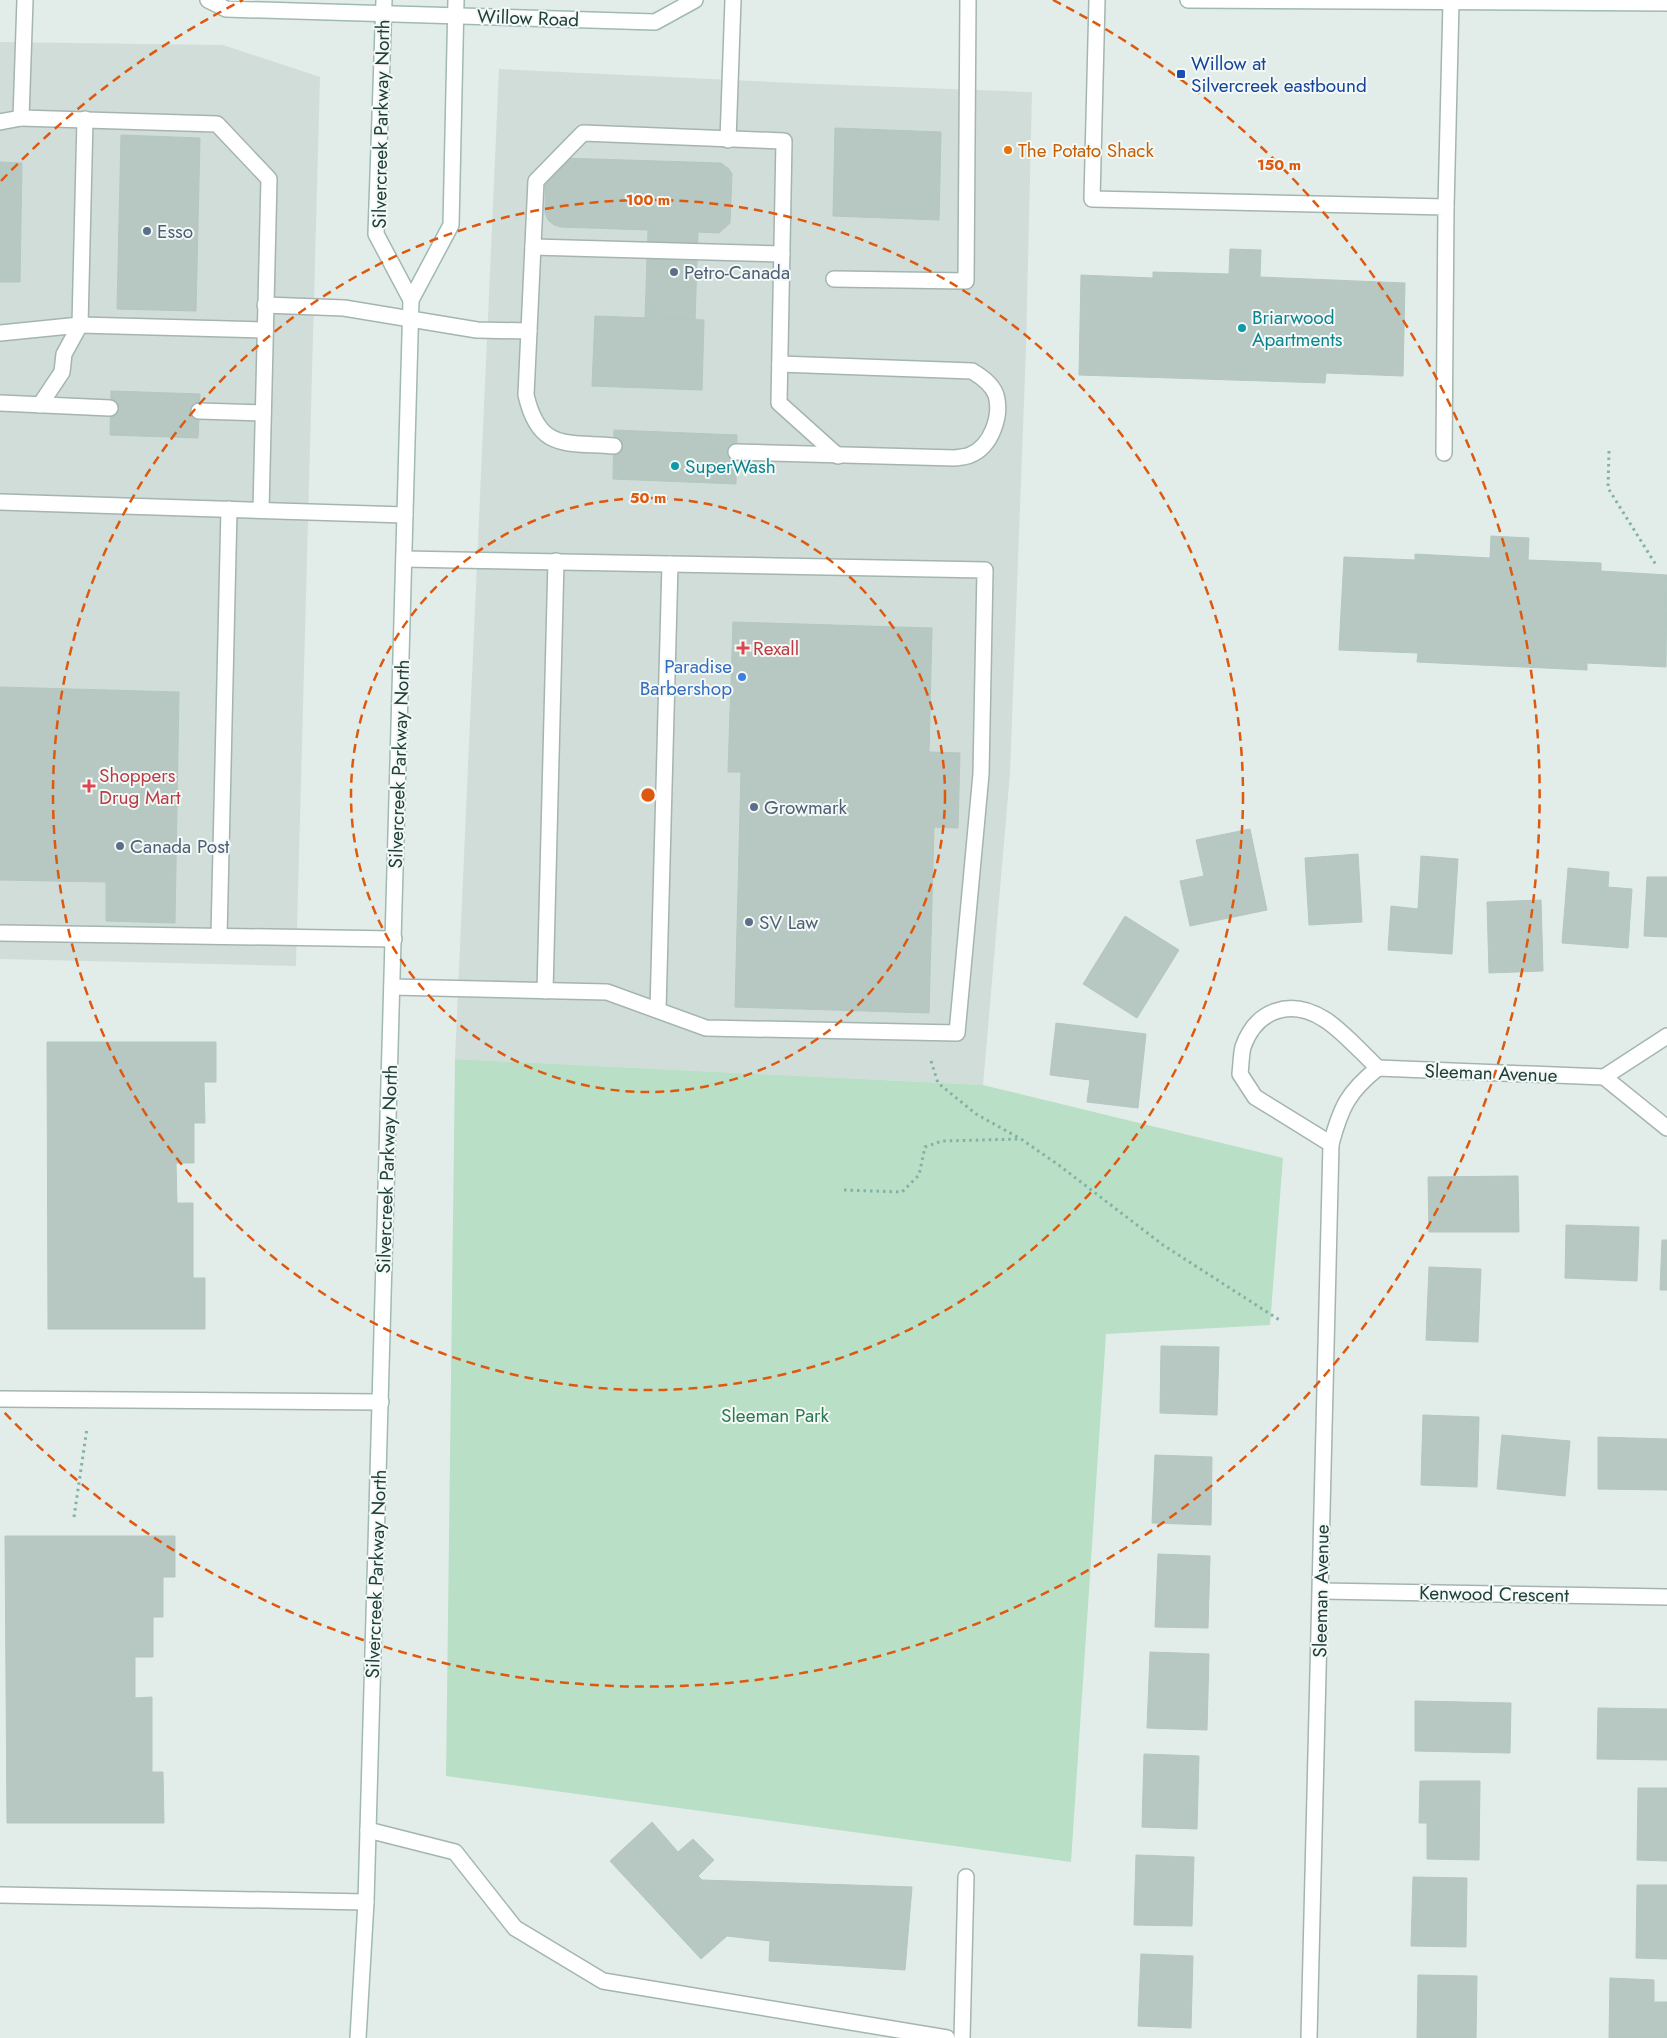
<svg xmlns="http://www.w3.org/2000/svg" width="1667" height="2038" font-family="Jost,sans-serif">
<rect width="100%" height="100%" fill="#e2ede9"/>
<!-- built -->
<g fill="#d0ddd8">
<path d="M0 42 223 45 320 77 296 966 0 959Z"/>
<path d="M499 69 817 84 1032 92 1026 348 1010 773 983 1085 455 1059Z"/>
</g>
<!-- green -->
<path fill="#badfc7" d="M455 1059 983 1085 1283 1158 1270 1325 1106 1334 1071 1862 446 1776Z"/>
<!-- building -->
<g fill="#b7c8c2" stroke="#b4c7c1">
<path d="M835 128 941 132 939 220 833 216Z"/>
<path d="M121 135 200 138 196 311 117 309Z"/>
<path d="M561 158 721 163 729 169 732 174 730 223 719 233 698 232 695 320 645 318 648 230 561 227 554 225 548 220 545 213 546 174Z"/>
<path d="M0 162 22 163 20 282H0Z"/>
<path d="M1230 249 1261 250 1260 277 1405 283 1403 376 1326 373 1325 383 1079 375 1081 275 1153 278V272L1229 274Z"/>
<path d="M595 316 704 320 702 390 592 386Z"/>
<path d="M111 391 200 394 198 438 110 435Z"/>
<path d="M614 430 737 435 736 484 613 479Z"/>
<path d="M1491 536 1529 538 1528 560 1601 563V571L1667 575 1666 667 1587 663V670L1417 662 1418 653 1339 650 1344 557 1415 560V554L1490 558Z"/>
<path d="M733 622 932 628 929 752 960 753 958 828 934 827 929 1013 735 1007 741 772H728Z"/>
<path d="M0 687 179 692 175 923 106 921V882L0 880Z"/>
<path d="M1250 829 1267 910 1190 926 1180 881 1204 876 1196 840Z"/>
<path d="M1358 854 1362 922 1309 925 1305 858Z"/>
<path d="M1421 856 1458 859 1452 954 1388 950 1391 906 1418 909Z"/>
<path d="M1568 868 1609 872 1608 887 1632 889 1628 948 1562 943Z"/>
<path d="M1647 877H1667V937L1644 936Z"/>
<path d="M1541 900 1543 971 1489 973 1487 902Z"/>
<path d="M1125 916 1179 950 1137 1018 1083 984Z"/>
<path d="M1056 1023 1146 1034 1138 1108 1087 1102 1090 1080 1050 1075Z"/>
<path d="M47 1042H216V1082H204L205 1123H194V1163H176L177 1203H193V1278H205V1329H48Z"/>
<path d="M1518 1176 1519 1232H1429L1428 1177Z"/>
<path d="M1566 1225 1639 1227 1637 1281 1565 1278Z"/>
<path d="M1662 1240H1667V1290H1660Z"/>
<path d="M1429 1267 1481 1269 1478 1342 1426 1340Z"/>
<path d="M1161 1346 1219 1347 1217 1415 1160 1413Z"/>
<path d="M1423 1415 1479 1417 1477 1487 1421 1485Z"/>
<path d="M1502 1435 1570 1441 1565 1496 1497 1489Z"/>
<path d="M1598 1437 1667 1439V1490L1598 1489Z"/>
<path d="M1155 1455 1212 1457 1211 1525 1152 1523Z"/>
<path d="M5 1536H175V1577H163V1617H153V1657H135V1698L152 1697V1772H163L164 1823H7Z"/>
<path d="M1158 1554 1210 1556 1208 1628 1155 1627Z"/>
<path d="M1150 1652 1209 1654 1207 1730 1147 1728Z"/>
<path d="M1415 1701 1511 1703 1510 1753 1415 1751Z"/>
<path d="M1598 1708 1667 1709V1760L1597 1759Z"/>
<path d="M1144 1754 1199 1756 1197 1829 1142 1827Z"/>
<path d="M1420 1781H1480L1479 1860 1427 1859V1823H1419Z"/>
<path d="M1638 1788H1667V1861L1637 1860Z"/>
<path d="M652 1822 678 1852 693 1839 714 1860 698 1876 702 1880 912 1887 905 1970 769 1961 770 1941 727 1936 701 1959 610 1861Z"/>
<path d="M1136 1855 1194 1857 1192 1926 1134 1925Z"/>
<path d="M1413 1877 1467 1878 1466 1947 1411 1946Z"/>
<path d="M1637 1885H1667V1959L1636 1958Z"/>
<path d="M1141 1954 1193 1956 1191 2028 1138 2026Z"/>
<path d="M1418 1975 1477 1976 1476 2038H1417Z"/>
<path d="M1610 1978 1654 1980V2002H1667V2038H1609Z"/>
</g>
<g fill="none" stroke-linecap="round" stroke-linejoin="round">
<!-- service casing -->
<g stroke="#a4b5b1" stroke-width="18">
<g id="service">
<path d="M25 0 21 118 217 124 269 179 261 510"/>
<path d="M1097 0 1092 199 1446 207 1444 453"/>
<path d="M85 119 80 325 265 330"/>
<path d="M0 122 21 118"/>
<path d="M728 140 733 0"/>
<path d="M1446 207 1451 3"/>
<path d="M533 247 782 254"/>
<path d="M834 279 966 281 968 0"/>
<path d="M265 305 344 308 477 330 529 331"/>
<path d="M0 333 80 325"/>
<path d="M0 403 110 408"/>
<path d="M40 405 62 372 64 354 80 325"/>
<path d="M199 411 263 413"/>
<path d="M614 446C565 442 539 451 526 395L536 181 583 133 784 141 779 403 838 456"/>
<path d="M736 452 955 458C960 457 966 457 970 455 991 447 1002 416 996 395 992 384 982 377 972 371L780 364"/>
<path d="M0 502 405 515"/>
<path d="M0 933 394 939"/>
<path d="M219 936 229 509"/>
<path d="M392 987 607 992 706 1028 957 1033 981 774 985 570 404 559"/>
<path d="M545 991 556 561"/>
<path d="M658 1010 670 564"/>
<path d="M0 1399 381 1402"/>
<path d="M368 1830 455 1852 515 1928 603 1981 947 2038"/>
<path d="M0 1895 366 1902"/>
<path d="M962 2038 966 1877"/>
</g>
</g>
<!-- minor casing -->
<g stroke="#a4b5b1" stroke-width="18">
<g id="minor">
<path d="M1604 1077 1667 1128"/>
<path d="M1331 1144 1255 1097 1240 1074C1241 1066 1241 1055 1243 1047 1256 1010 1290 998 1324 1019 1341 1029 1363 1054 1378 1068"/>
<path d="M1321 1591 1667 1597"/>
<path d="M1309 2038 1331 1144C1341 1107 1348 1092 1378 1068L1604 1077 1667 1036"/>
</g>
</g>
<!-- secondary casing -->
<g stroke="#a0b9b2" stroke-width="18">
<g id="secondary">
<path d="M208 0 226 9 655 22 695 0"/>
<path d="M384 0 376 234 411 300"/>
<path d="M1188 0 1667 3"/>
<path d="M358 2038 366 1902 411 300 451 225 456 0"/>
</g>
</g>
<!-- path -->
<g stroke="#82b2a6" stroke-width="3" stroke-dasharray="2.5 4" stroke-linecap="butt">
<path d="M1609 451 1608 488 1656 565"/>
<path d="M931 1061 938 1083 976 1114 1021 1139"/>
<path d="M844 1190 902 1192 919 1175 925 1147 942 1141 1021 1139 1060 1166 1163 1245 1281 1321"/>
<path d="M74 1517 87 1428"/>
</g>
<!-- service -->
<use href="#service" stroke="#fff" stroke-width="15"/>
<!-- minor -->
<use href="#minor" stroke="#fff" stroke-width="15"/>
<!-- secondary -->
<use href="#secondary" stroke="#fff" stroke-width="15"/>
</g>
<!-- distance rings -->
<g fill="none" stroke="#de580e" stroke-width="2.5" stroke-dasharray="9 6">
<circle cx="648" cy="795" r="297"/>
<circle cx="648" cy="795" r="595"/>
<path d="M1 181A892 892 0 0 1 243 0M1053 0A892 892 0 1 1 1 1409"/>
</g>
<!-- markers -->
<rect fill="#1a4fb4" stroke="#f3f9f7" stroke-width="2" x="1176" y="69" width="10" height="10" rx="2.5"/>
<circle fill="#e8710a" stroke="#f3f9f7" stroke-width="2" cx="1008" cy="150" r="5"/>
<g fill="#5c6f8a" stroke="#f3f9f7" stroke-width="2">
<circle cx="147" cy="231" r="5"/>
<circle cx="674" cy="272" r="5"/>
<circle cx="754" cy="807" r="5"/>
<circle cx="120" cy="846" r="5"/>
<circle cx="749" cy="922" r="5"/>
</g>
<g fill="#0f9aa8" stroke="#f3f9f7" stroke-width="2">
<circle cx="1242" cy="328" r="5"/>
<circle cx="675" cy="466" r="5"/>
</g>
<g fill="#e0444e" stroke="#f3f9f7" stroke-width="2">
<path d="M740.5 640.5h5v5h5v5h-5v5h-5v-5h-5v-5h5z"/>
<path d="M86.5 778.5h5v5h5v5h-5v5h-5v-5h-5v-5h5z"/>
</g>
<circle fill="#3f7fe0" stroke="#f3f9f7" stroke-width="2" cx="742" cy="677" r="5"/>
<g text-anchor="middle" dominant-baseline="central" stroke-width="4" stroke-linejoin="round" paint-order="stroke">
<!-- street labels -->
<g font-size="19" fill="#213f39" stroke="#f3f9f7">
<text transform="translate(528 18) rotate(2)">Willow Road</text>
<text transform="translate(381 124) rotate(-89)">Silvercreek Parkway North</text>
<text transform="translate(399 764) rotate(-88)">Silvercreek Parkway North</text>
<text transform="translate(1491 1073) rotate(2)">Sleeman Avenue</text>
<text transform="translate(387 1169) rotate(-88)">Silvercreek Parkway North</text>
<text transform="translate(376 1574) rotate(-88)">Silvercreek Parkway North</text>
<text transform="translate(1321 1591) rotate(-89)">Sleeman Avenue</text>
<text transform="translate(1494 1594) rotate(1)">Kenwood Crescent</text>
</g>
<!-- transit labels -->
<g font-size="19" fill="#164399" stroke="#f3f9f7" text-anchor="start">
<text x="1191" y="63">Willow at<tspan x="1191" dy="22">Silvercreek eastbound</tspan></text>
</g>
<!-- food labels -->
<g font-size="19" fill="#c56008" stroke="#f3f9f7" text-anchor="start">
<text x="1018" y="150">The Potato Shack</text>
</g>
<!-- service labels -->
<g font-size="19" fill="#4e5e75" stroke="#f3f9f7" text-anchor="start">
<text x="157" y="231">Esso</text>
<text x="684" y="272">Petro-Canada</text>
<text x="764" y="807">Growmark</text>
<text x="130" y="846">Canada Post</text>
<text x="759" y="922">SV Law</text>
</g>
<!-- culture labels -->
<g font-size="19" fill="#0d838f" stroke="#f3f9f7" text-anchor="start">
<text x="1252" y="317">Briarwood<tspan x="1252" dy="22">Apartments</tspan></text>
<text x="685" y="466">SuperWash</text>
</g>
<!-- health labels -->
<g font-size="19" fill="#be3a42" stroke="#f3f9f7" text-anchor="start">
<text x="753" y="648">Rexall</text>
<text x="99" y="775">Shoppers<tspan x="99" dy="22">Drug Mart</tspan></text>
</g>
<!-- shop labels -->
<g font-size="19" fill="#366cbe" stroke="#f3f9f7" text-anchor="end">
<text x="732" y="666">Paradise<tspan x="732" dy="22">Barbershop</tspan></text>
</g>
<!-- park labels -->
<g font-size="19" fill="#2a774e" stroke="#f3f9f7">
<text x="775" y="1415">Sleeman Park</text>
</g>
</g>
<circle cx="648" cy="795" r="8" fill="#de580e" stroke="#f3f9f7" stroke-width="2.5"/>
<g font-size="15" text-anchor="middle" font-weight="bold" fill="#de580e" stroke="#f3f9f7" stroke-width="4" stroke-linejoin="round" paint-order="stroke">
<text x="1279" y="170">150 m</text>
<text x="648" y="205">100 m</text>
<text x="648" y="503">50 m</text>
</g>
</svg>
